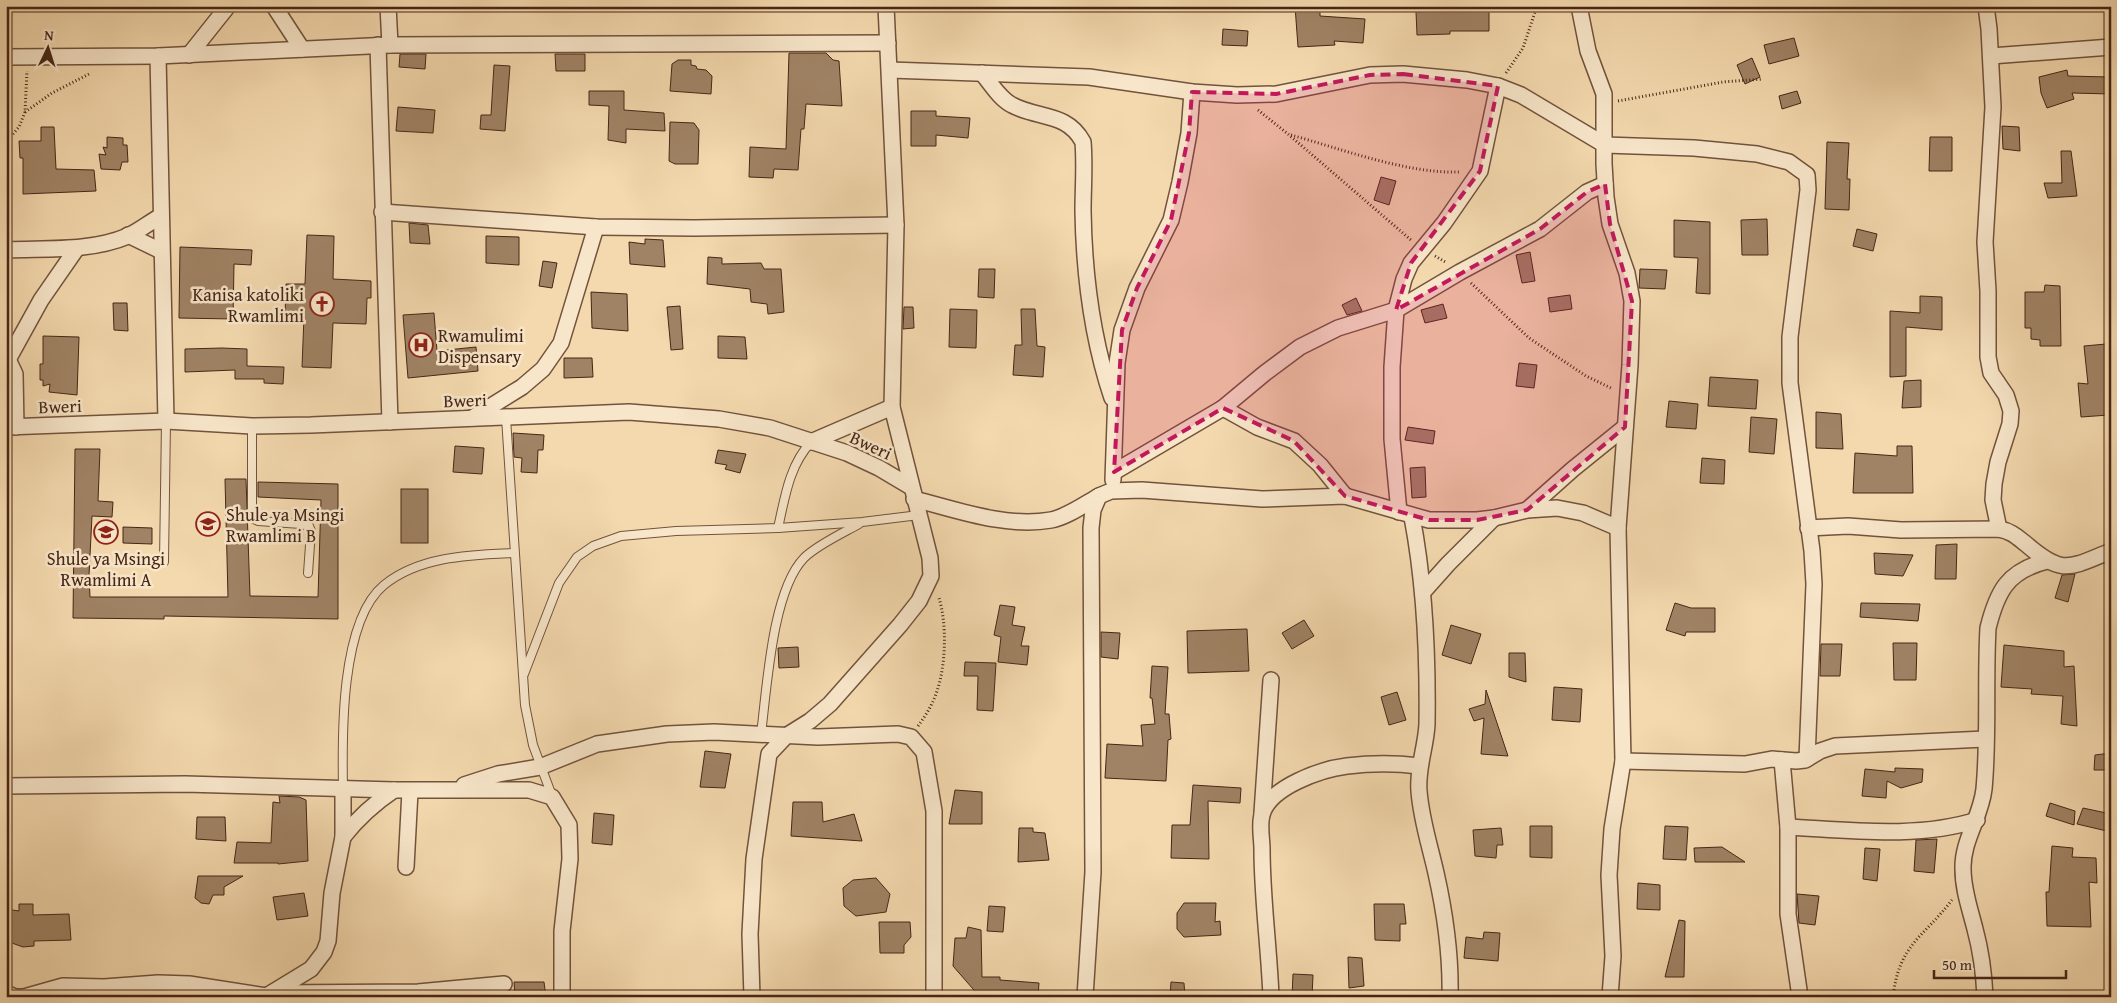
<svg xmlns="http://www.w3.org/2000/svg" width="2117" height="1003" font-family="'Gentium Book Plus',serif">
<rect width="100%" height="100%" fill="#f4d9ae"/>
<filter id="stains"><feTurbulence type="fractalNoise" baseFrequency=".004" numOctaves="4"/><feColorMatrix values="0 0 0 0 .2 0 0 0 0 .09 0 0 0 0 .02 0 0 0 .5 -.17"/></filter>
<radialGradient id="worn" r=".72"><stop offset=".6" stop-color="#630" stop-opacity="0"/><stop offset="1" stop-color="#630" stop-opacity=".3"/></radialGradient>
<!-- building -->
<g fill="#a08365" stroke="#462616">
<path d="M1295 6H1320V16L1365 19 1363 43 1334 41 1335 45 1298 47Z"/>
<path d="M1436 6H1489V31H1450V34L1417 35 1416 12 1436 11Z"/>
<path d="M1223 29 1248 31 1247 46 1222 45Z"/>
<path d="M1794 38 1799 56 1769 64 1764 45Z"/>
<path d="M789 53H826L833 60 839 61 842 106 806 104 804 129H801L798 170 774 169 773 178 749 177 750 147 786 149Z"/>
<path d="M400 54H426L425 69 399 67Z"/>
<path d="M555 54H585V71H556Z"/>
<path d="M1752 58 1760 77 1745 84 1737 65Z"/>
<path d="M678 60H691V65L696 66 697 69 706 70 712 76 711 94 670 91 672 64Z"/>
<path d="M494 65 510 66 505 131 480 129 481 115H491Z"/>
<path d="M2067 70 2068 76 2109 77 2111 94 2072 93 2074 99 2047 108 2041 93 2039 77Z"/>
<path d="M589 91H624V110L664 113 665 131 626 129V143L608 140 609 106 589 105Z"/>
<path d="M1797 91 1801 103 1782 109 1779 96Z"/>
<path d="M398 107 435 110 433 133 396 131Z"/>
<path d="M911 111H936V116L970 118 968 138 936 135V146H911Z"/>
<path d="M670 122 694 123 699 130 698 164H675L669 161Z"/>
<path d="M2002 126 2019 127 2020 151 2003 149Z"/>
<path d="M41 127H54L56 169 94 170 96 191 23 194V158H20L19 141H41Z"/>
<path d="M107 137 123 138V145H127L128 162H122L120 170 101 169 99 154 106 155 103 147 107 148Z"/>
<path d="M1930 137H1952V171H1929Z"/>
<path d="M1827 142 1849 143 1847 179H1850L1849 210 1825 209Z"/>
<path d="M2061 151H2071L2077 196 2048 198 2044 183H2062Z"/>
<path d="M1381 177 1396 181 1389 205 1374 200Z"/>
<path d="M1767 219 1768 255H1742L1741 220Z"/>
<path d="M1674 220 1710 222V294L1696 293 1698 258 1674 257Z"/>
<path d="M409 223 428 225 430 244 410 243Z"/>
<path d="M1857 229 1877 234 1873 251 1853 246Z"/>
<path d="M307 235 334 236 333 279 371 281V298H367L366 324 333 323 331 368 302 367 304 316H285L286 284H305Z"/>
<path d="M486 236 519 237V265L486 263Z"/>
<path d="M645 239 663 240 665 267 630 264 629 242 645 244Z"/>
<path d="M180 247 252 250 251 265 234 264 233 319 179 318Z"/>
<path d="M1530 252 1535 281 1522 283 1516 255Z"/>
<path d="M708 257 722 258V264L761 263 764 269H781L784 312 768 314 767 304 751 302 750 289 707 284Z"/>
<path d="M543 261 557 263 552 288 539 286Z"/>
<path d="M979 269H995L994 298 978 297Z"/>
<path d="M1640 269 1667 270 1665 289 1639 288Z"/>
<path d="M2045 285 2060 286 2061 346H2040V340L2031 339V328H2025V292H2044Z"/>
<path d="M591 292 627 294 628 331 592 328Z"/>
<path d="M1570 295 1572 309 1550 312 1548 298Z"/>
<path d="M1920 296 1942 297V330L1906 327V376L1890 377V311L1920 313Z"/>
<path d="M1356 298 1362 311 1347 315 1342 305Z"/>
<path d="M113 303H127L128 331 114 330Z"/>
<path d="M1443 304 1447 318 1425 323 1421 310Z"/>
<path d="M680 306 683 349 671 350 667 307Z"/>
<path d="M904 307H913L914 328 903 329Z"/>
<path d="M950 309 977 310 976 348 949 347Z"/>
<path d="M1021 309H1035L1037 346 1045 347 1043 377 1013 375 1015 345H1022Z"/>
<path d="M434 313 437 351 476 347 478 371 408 378 403 315Z"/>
<path d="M43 336 79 337 77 395 49 392 50 384 43 386V380H40V364H43Z"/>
<path d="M718 336 745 337 747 359 718 358Z"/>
<path d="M2106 344 2110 364 2109 375H2111V394H2107L2109 415 2081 417 2078 383 2088 384 2084 346Z"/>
<path d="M222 348 247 349V366L284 367 283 384 264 383V379H235V370L185 372V349Z"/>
<path d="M564 358H592L593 377 564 378Z"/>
<path d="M1519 363 1537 365 1534 388 1516 386Z"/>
<path d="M1710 377 1758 380 1756 409 1708 406Z"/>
<path d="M1921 380V407L1902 408 1904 381Z"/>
<path d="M1669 401 1698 404 1696 429 1666 427Z"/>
<path d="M1816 412 1841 414 1843 449 1816 448Z"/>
<path d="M1751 417 1777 419 1774 454 1749 452Z"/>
<path d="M1408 427 1435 431 1433 444 1405 440Z"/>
<path d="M513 433 544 435 543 450H538L537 473 521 472 522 458 514 457Z"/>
<path d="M455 446 484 448 482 474 453 472Z"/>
<path d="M1897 446H1912L1913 493H1853L1855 453 1897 456Z"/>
<path d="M75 449H100L98 501 113 502 112 517 92 516 89 575 90 597H228L225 479H246L250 596 318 597 321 500 258 497V482L338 484V619L164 616V619L73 618Z"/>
<path d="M718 450 746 454 740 473 725 469 727 465 715 463Z"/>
<path d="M1702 458 1725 460 1724 484 1700 483Z"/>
<path d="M1425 467 1426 497 1412 498 1410 468Z"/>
<rect x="401" y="489" width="27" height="54"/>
<path d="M123 527 152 528V544L123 543Z"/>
<path d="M1957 544 1956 579H1935L1936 545Z"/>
<path d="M1874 553 1913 555 1903 576 1875 574Z"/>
<path d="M2075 574 2068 602 2055 598 2062 575Z"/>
<path d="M1675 603 1691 608H1715V632H1686L1685 636 1666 630Z"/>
<path d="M1861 603 1920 604 1918 621 1860 617Z"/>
<path d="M1000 605 1015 607 1012 625 1025 627 1021 646H1029L1027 665 998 662 1001 637 994 635Z"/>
<path d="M1304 620 1314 636 1292 649 1282 633Z"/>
<path d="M1451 625 1481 634 1471 664 1442 655Z"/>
<path d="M1247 629 1249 671 1188 673 1187 631Z"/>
<path d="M1101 632 1120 633 1118 659 1101 657Z"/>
<path d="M1893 643H1917L1916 680H1894Z"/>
<path d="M1821 644H1842L1840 676H1820Z"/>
<path d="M2004 645 2064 651V667L2074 666 2077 726 2061 724 2063 696 2031 694 2032 689 2001 687Z"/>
<path d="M798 647 799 667 779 668 778 648Z"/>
<path d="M1509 653H1525L1526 682 1509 677Z"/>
<path d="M965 662 996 663 993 711 977 710 978 676H964Z"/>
<path d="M1152 666 1168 667 1165 714H1169L1171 739 1168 740 1166 781 1105 778 1107 744 1143 746 1141 725 1155 724 1152 698H1150Z"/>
<path d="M1554 687 1582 689 1580 722 1552 720Z"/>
<path d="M1486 690 1508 756 1481 754 1484 718 1474 721 1469 709 1485 704Z"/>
<path d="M1397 692 1406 720 1389 725 1381 697Z"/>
<path d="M705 751 731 754 725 788 700 787Z"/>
<path d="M2111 753V770H2094L2095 755Z"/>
<path d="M1895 768 1923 769 1922 782 1901 788 1887 781 1886 798 1862 796 1865 769 1895 772Z"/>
<path d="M1193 785 1241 788 1240 803 1208 801 1209 859 1171 858 1172 825H1190Z"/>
<path d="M955 790 982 792V824H949Z"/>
<path d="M279 796 299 797 306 800 308 861 278 864V863H234L237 842 271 843 273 802 280 803Z"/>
<path d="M793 802H822L823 822 854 814 862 841 791 836Z"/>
<path d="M2050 803 2075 811 2074 825 2046 816Z"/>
<path d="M2083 808 2111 814V832L2077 824Z"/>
<path d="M594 813 614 815 612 845 592 843Z"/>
<path d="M197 817H225L226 841 196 839Z"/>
<path d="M1530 826H1552V858L1530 857Z"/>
<path d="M1665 826 1688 827 1686 860 1663 859Z"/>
<path d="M1019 828H1033V832L1045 833 1049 860 1018 862Z"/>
<path d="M1501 828 1503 845H1497L1496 858 1475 856 1473 830Z"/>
<path d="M1937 839 1934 873 1914 871 1916 840Z"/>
<path d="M2052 846 2073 848 2072 857 2096 858 2097 883 2089 882 2091 927 2047 926 2046 892H2049Z"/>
<path d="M1722 847 1745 862H1695L1694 848Z"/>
<path d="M1865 848 1880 849 1877 881 1863 879Z"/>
<path d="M198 876H243L224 887V895H213L209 904 201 903 195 898Z"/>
<path d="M876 878 890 894 886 912 856 916 844 906 843 888 853 880Z"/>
<path d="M1638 883 1660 885V910L1637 909Z"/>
<path d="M304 893 308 916 277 920 273 897Z"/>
<path d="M1797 894 1819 896 1815 925 1799 923Z"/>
<path d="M1184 903H1216L1215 922 1220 921 1221 935 1184 937 1177 929V913Z"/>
<path d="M19 904H33V915L69 914 71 940 34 941V946L23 947 9 942 6 936V909L19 911Z"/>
<path d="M1374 904H1404L1406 924H1400V941L1375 940Z"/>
<path d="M989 906 1005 907 1003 932 987 931Z"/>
<path d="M1679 920 1685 921 1684 977H1665Z"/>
<path d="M879 922H910L911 937 904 945V953H880Z"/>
<path d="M968 927 981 930 982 977H1000V980L1039 983 1038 997 999 994V997H980L953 966 955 938H966Z"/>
<path d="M1484 932 1500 933 1498 961 1464 958 1466 937 1483 939Z"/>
<path d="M1348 957 1362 958 1364 986 1349 988Z"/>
<path d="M1293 974 1313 975 1312 997H1292Z"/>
<path d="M514 982H544L546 997H515Z"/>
<path d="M1171 982 1184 983 1185 997H1170Z"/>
</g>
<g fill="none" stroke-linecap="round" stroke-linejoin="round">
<!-- lane casing -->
<g stroke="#72533c" stroke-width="10">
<g id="lane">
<path d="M1057 6 1061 7"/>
<path d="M506 418 525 705 533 745 552 796"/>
<path d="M252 426V515L254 519 258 521 301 524 309 526 311 531 308 573"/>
<path d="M778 528C785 497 789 466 811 442"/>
<path d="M164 562 166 421"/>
<path d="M524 674 559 583 577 557 593 546 621 536 676 531 778 528 862 522 919 515"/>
<path d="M761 734C767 688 772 591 804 558 817 545 843 533 859 524"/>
<path d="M343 789C342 737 340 621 384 585 420 556 470 555 514 553"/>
</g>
</g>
<!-- street casing -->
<g stroke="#72533c" stroke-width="18">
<g id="street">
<path d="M274 6 302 49"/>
<path d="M388 6 390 45"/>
<path d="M1579 6 1588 51 1604 94V164L1606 197 1610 224 1627 273 1632 301 1630 365 1618 528 1623 761 1612 829 1609 875 1613 956 1610 997"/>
<path d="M1986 6 1989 29 1993 107 1985 242 1988 291V357L1991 373 2006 395 2011 411 2010 424 1998 462 1994 484 1993 500 1999 529"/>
<path d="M378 45 390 422"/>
<path d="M189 55 228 6"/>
<path d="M158 56 166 421"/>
<path d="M1991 56 2111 47"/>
<path d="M6 57 158 56 390 45 888 43"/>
<path d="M890 70 1089 77 1192 92 1237 95 1276 94 1370 75 1403 74 1467 80 1498 86 1521 95 1605 145 1694 148 1757 154 1789 162 1807 175 1808 190 1790 337V383L1812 551 1814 584 1807 759"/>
<path d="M982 73C991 84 1000 99 1012 105 1038 119 1067 112 1083 142 1085 165 1083 188 1083 211 1084 274 1092 338 1112 398"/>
<path d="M382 212 596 227 694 228 896 225"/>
<path d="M128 235 161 251"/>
<path d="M6 250C46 248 90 252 128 236 139 231 150 222 161 216"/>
<path d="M6 355 15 374 16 427"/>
<path d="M9 358 41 300 77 248"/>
<path d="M1223 408 1257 427 1294 441 1320 465 1345 496"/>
<path d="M472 418 522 387 543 369 561 343 596 227"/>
<path d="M6 427 166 421 252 426 311 425 629 412 719 419 770 428 847 453 879 468 911 487"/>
<path d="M811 442 892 407"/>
<path d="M1114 472 1223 408 1265 373 1300 347 1338 328 1396 310 1460 272 1540 229 1587 192 1605 184"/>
<path d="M1113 480 1117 363 1122 330 1137 288 1171 220 1180 182 1189 133 1192 92"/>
<path d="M914 499C957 510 1006 528 1051 520 1067 517 1085 504 1099 496"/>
<path d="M1527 510 1573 469 1625 427"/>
<path d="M1399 512 1392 439V367L1396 310 1404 279 1411 263 1444 223 1480 171 1498 86"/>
<path d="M1412 517C1425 585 1428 654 1427 724 1426 747 1417 768 1419 791 1421 819 1430 846 1436 873 1445 913 1451 955 1450 997"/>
<path d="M1808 528 1848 526 1901 530 1999 529C2011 531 2017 537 2026 544 2063 576 2069 568 2111 551"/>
<path d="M1423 592 1448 564 1494 518"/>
<path d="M1782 760 1788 827V914L1800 997"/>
<path d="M1623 761 1745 764 1772 759 1796 761 1805 760 1820 751 1835 746 1985 739"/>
<path d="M464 785 498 774 540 767 597 744 667 734 714 732 818 737 898 734 911 737 924 752 934 811V997"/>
<path d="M6 786 185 784 394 790H529L552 797 569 825 570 859 562 931V997"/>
<path d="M1262 813 1271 680"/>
<path d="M1788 827C1848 830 1919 839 1977 820"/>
<path d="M343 837C358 818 373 804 394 790"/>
<path d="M406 867 410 791"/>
<path d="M6 993 15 997H24L63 986 104 987 158 983 189 984 266 996"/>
<path d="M272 993 418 992 504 984"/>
<path d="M265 997 311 969 324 952 328 941 332 893 343 837V789"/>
<path d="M752 997 750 934 754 859 769 754 786 736 810 721 830 704 900 625 919 601 931 576 930 558 892 407 896 225 886 6"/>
<path d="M1085 997 1093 872 1091 528 1093 510 1099 496 1111 491 1142 490 1262 499 1345 496 1429 520H1477L1494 518 1527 510 1557 508 1583 513 1618 528"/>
<path d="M1271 997C1269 947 1262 898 1262 849 1262 839 1259 825 1262 815 1269 787 1322 769 1347 766 1371 763 1396 763 1419 766"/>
<path d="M1985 997C1984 974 1981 951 1975 929 1970 909 1963 890 1963 869 1962 841 1981 817 1984 789 1989 736 1985 682 1988 628 1997 592 2007 571 2047 561"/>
</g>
</g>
<!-- path -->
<g stroke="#462616" stroke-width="3" stroke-dasharray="1 2.5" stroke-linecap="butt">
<path d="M1506 73 1523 48 1537 6"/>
<path d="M1618 101 1723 82 1763 79"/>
<path d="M1258 110 1288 134 1411 240"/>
<path d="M25 112 52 93 91 73"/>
<path d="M1291 135C1342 149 1407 174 1460 172"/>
<path d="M6 142 19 127 25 112 27 71"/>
<path d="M1435 256 1447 263"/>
<path d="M1471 283 1529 338 1586 376 1613 389"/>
<path d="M918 726C926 715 933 704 937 691 946 665 947 624 939 598"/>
<path d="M1893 997C1899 944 1923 938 1952 900"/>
</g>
<!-- lane -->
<use href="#lane" stroke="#f8e6ca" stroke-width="8"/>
<!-- street -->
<use href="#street" stroke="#f8e6ca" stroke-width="15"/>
</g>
<!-- marked area -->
<path fill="#c2185b" fill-opacity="0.2" stroke="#c2185b" stroke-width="4" stroke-dasharray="10 6" stroke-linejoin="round" d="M1403 74 1498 86 1480 171 1411 263 1396 310 1540 229 1587 192 1605 184 1610 224 1632 301 1625 427 1527 510 1477 520H1429L1345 496 1294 441 1223 408 1114 472 1122 330 1137 288 1171 220 1189 133 1192 92 1276 94 1370 75Z"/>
<!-- icons -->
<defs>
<g id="church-ring" transform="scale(1.25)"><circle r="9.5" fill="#f8e6ca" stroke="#8f2418" stroke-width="1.5"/><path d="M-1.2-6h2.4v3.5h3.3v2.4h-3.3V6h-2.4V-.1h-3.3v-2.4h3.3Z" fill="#8f2418"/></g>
<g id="hospital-ring" transform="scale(1.25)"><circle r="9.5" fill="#f8e6ca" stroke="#8f2418" stroke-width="1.5"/><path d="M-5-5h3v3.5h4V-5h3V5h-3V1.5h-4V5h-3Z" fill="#8f2418"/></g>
<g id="school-ring" transform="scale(1.25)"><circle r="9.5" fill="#f8e6ca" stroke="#8f2418" stroke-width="1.5"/><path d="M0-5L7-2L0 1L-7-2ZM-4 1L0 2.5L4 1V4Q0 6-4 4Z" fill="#8f2418"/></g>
</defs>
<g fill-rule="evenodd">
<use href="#church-ring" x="322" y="304"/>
<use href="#hospital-ring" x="421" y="345"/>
<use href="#school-ring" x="208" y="524"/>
<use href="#school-ring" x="106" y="532"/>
</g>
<g text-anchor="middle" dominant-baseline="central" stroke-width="5" stroke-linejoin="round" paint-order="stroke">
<!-- poi labels -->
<g font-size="18" fill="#462616" stroke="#f8e6ca" text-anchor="start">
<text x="304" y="294" text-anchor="end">Kanisa katoliki<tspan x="304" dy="21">Rwamlimi</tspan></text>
<text x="438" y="335">Rwamulimi<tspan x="438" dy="21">Dispensary</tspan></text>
<text x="226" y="514">Shule ya Msingi<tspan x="226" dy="21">Rwamlimi B</tspan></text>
<text x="106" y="558" text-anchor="middle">Shule ya Msingi<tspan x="106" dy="21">Rwamlimi A</tspan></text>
</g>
<!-- street labels -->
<g font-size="18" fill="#462616" stroke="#f8e6ca">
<text transform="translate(465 400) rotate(-2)">Bweri</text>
<text transform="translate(60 406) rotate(-2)">Bweri</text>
<text transform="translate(871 445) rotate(25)">Bweri</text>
</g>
</g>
<!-- margin -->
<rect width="2117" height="1003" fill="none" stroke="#f4d9ae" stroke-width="25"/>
<rect x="8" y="8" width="2102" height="988" fill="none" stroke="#462616" stroke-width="2.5"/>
<rect x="12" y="12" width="2092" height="978" fill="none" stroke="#462616"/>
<!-- north arrow -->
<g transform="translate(48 48) rotate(4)" stroke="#f8e6ca" stroke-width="4" paint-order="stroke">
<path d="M0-4L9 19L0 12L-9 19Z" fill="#462616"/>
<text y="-8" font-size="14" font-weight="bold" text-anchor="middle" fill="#462616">N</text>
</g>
<!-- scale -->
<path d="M1934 970v8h132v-8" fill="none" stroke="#462616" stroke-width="2.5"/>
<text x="1942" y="970" font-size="15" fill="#462616" stroke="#f8e6ca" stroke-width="4" paint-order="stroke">50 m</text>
<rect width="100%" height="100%" filter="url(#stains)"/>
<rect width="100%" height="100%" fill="url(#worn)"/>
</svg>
